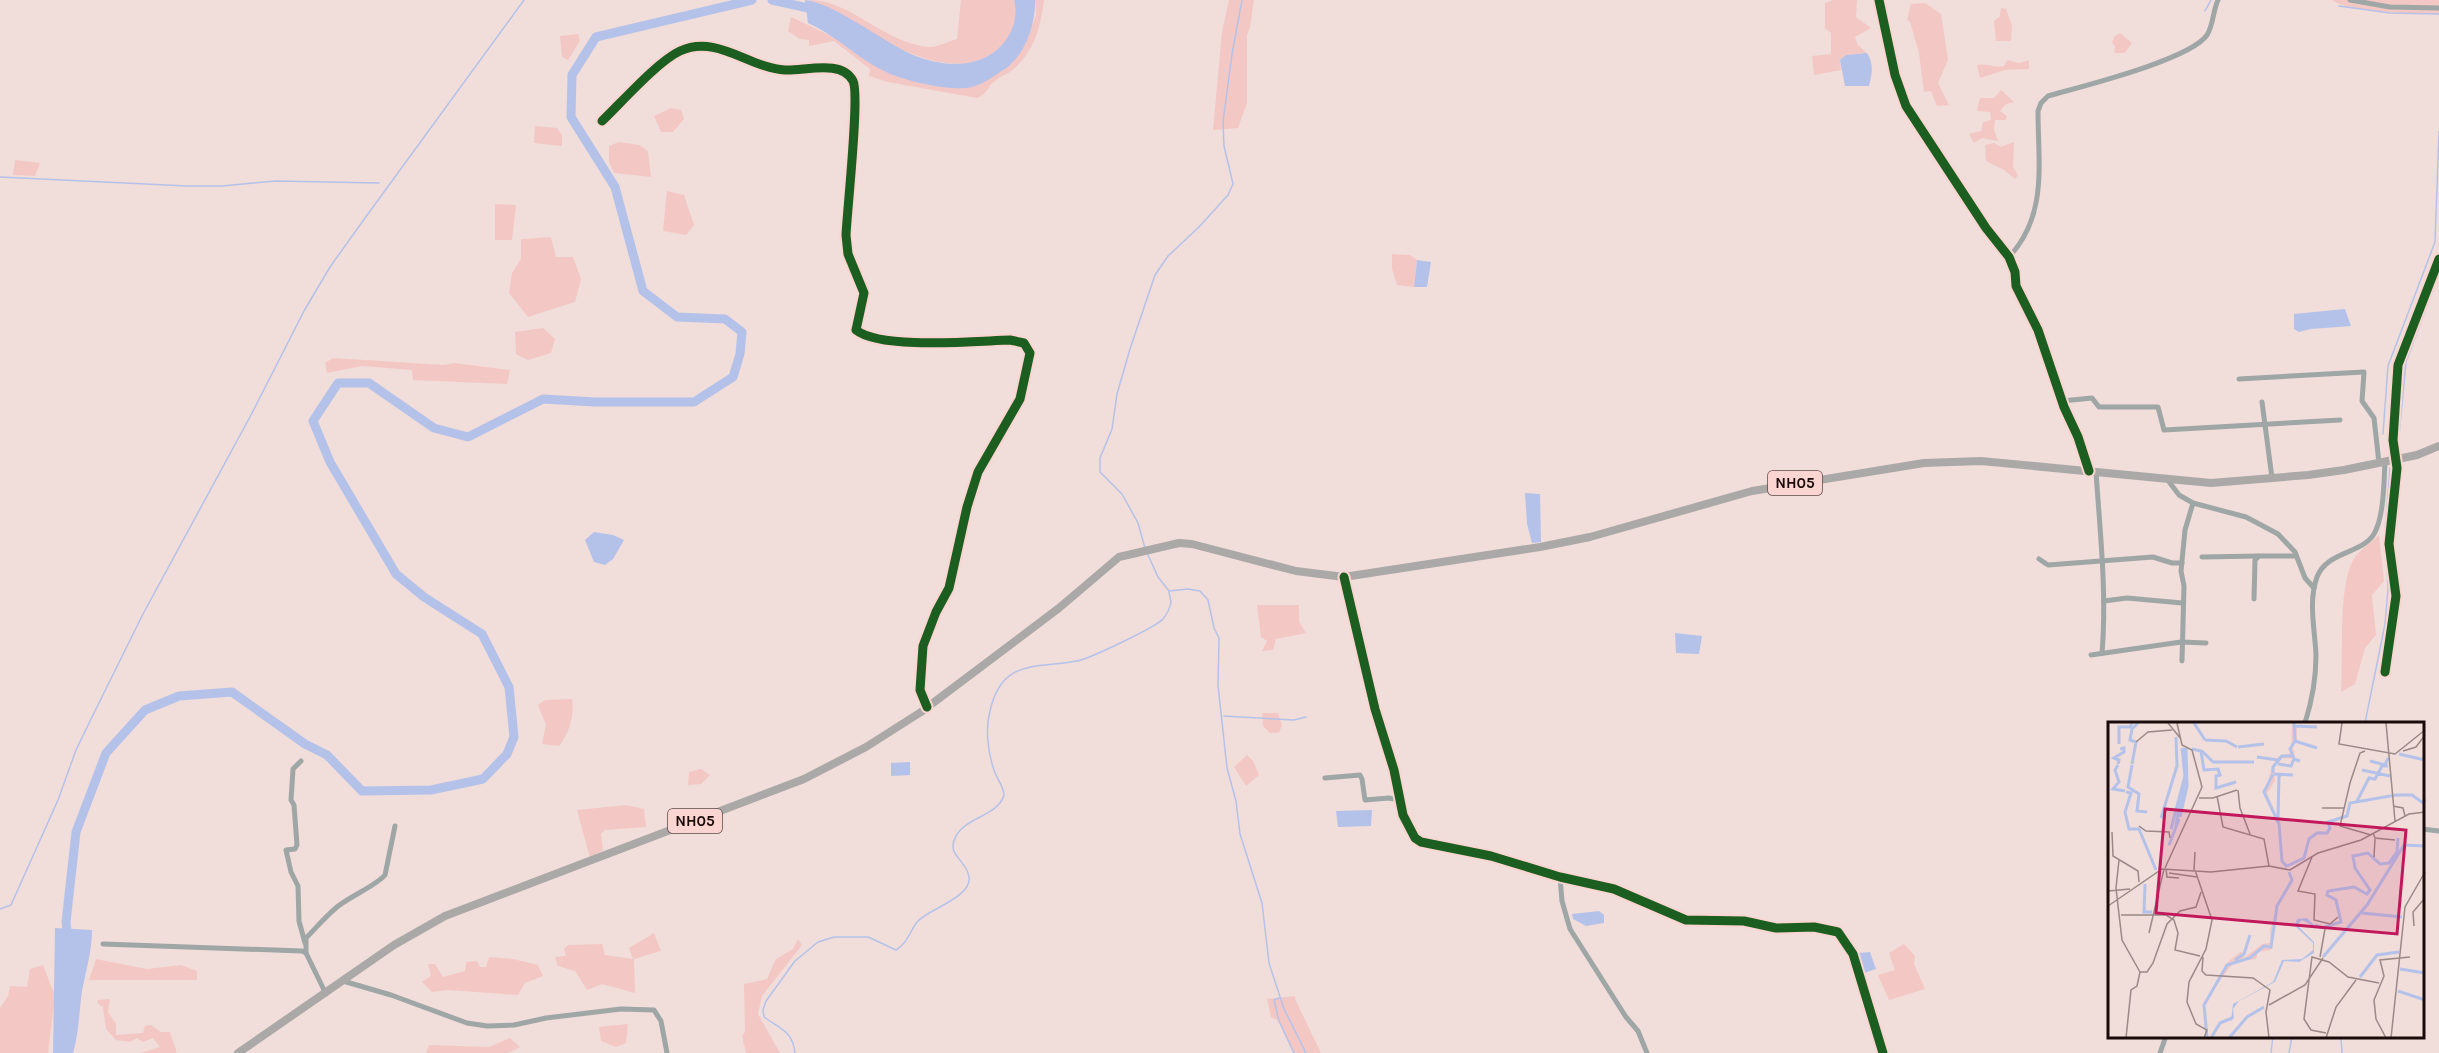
<svg xmlns="http://www.w3.org/2000/svg" width="2439" height="1053" font-family="Karla,sans-serif">
<rect width="100%" height="100%" fill="#f1ddda"/>
<!-- green -->
<g fill="#f3c8c4">
<path d="M809 0C852 0 884 44 930 47 938 47 949 41 957 39L961 0H1014C1018 15 1013 36 1001 47 947 96 862 24 809 0Z"/>
<path d="M1035 0H1044C1041 25 1035 49 1016 67 1011 73 1002 75 996 80 987 86 989 93 977 98L888 82 869 76 870 69 834 41 809 46V40L800 39 788 31 791 17 840 40 869 62 954 88 1027 39 1036 15Z"/>
<path d="M1229 0H1254L1250 27 1247 35V103L1238 128 1213 130 1222 32Z"/>
<path d="M1833 0H1857L1856 17 1871 28 1855 37 1858 45 1867 53 1846 55 1840 60 1841 70 1814 75 1812 56 1831 54V33L1825 28V3Z"/>
<path d="M2332 0H2439V14C2414 14 2351 14 2332 0Z"/>
<path d="M1925 3 1941 14 1948 60 1938 83 1949 105 1937 106 1931 91 1924 92 1919 53 1910 22 1907 20 1911 4Z"/>
<path d="M2001 8 2006 9 2012 25 2011 41H1996L1994 21 2000 16Z"/>
<path d="M2120 33 2132 43 2125 53H2114L2115 47 2112 42 2115 36Z"/>
<path d="M578 34 580 41 568 60 562 57 560 36Z"/>
<path d="M2007 60 2019 63 2029 60V69L2005 70 1980 78 1977 65C1987 63 1993 68 2004 66Z"/>
<path d="M2001 90 2014 102 2006 104 2000 111 2007 116 2005 120H1995L1994 130 1998 141 1982 138 1974 143 1969 134 1981 131 1983 122 1991 120 1990 112 1977 111 1980 98H1994Z"/>
<path d="M671 108 681 110 684 119 673 132H661L654 116Z"/>
<path d="M535 126 557 128 562 135V146L534 143Z"/>
<path d="M619 142 639 145 648 151 651 177 614 173 609 162V146Z"/>
<path d="M2014 142 2013 167 2018 175 2015 179 2004 170 1986 161 1985 145 1994 143 2001 147Z"/>
<path d="M15 160 40 163 35 176 13 175Z"/>
<path d="M667 191 684 195 694 225 686 235 663 231Z"/>
<path d="M495 204 516 205 512 240H495Z"/>
<path d="M551 237 556 257H573L581 279 575 302 528 317 509 293 512 273 521 259V239Z"/>
<path d="M1392 254 1410 255 1417 260 1414 287 1397 285 1392 269Z"/>
<path d="M543 328 555 339 551 353 528 360 516 354 515 332Z"/>
<path d="M333 358 443 365 454 363 510 370 507 384 413 380 412 370 362 366 327 373 325 363Z"/>
<path d="M2379 535 2384 581 2372 595 2376 635 2365 648 2355 684 2341 692C2344 659 2337 583 2355 557 2361 549 2372 542 2379 535Z"/>
<path d="M1299 605V622L1306 633 1276 639 1273 650 1262 651 1267 641 1261 637 1257 605Z"/>
<path d="M572 699C575 715 569 733 559 746L542 744 546 725 538 705 545 700Z"/>
<path d="M1262 713H1278L1282 725 1279 733H1270L1263 726Z"/>
<path d="M1247 755 1253 761 1259 775 1246 786 1234 767Z"/>
<path d="M701 769 710 775 701 784 688 785 689 772Z"/>
<path d="M626 805 644 809 646 827 605 830 601 834 603 850 590 858 577 810Z"/>
<path d="M654 933 661 951 634 959 635 993 602 984 587 990 575 971 558 966 555 957 566 956 564 949 568 945 602 944 605 955 633 959 629 948Z"/>
<path d="M798 939 802 945 762 996 758 1014 780 1053H746L742 1036 745 1032 744 984 767 979 776 959 793 949Z"/>
<path d="M1904 944 1915 956 1914 964 1925 989 1889 1000 1878 975 1895 970 1889 953Z"/>
<path d="M489 957 513 959 538 965 543 976 525 983 518 995 449 990 432 992 422 982 431 976 428 964H435L443 977 465 971 466 962 477 961 480 967H486Z"/>
<path d="M96 959 147 969 181 965 197 971V980H89Z"/>
<path d="M43 965 55 996 48 1053H0V1008L8 996 10 986 27 987 30 969Z"/>
<path d="M1295 996 1296 1001 1321 1053H1294L1279 1021 1271 1017 1267 999Z"/>
<path d="M110 999 108 1012 116 1024V1035L143 1033 145 1026 151 1025 161 1032H170L177 1053H140L160 1047 153 1038 143 1042 137 1038 130 1042 116 1040 106 1029 103 1007 97 1003 98 1000Z"/>
<path d="M628 1024 626 1043 616 1047 601 1041 599 1027Z"/>
<path d="M510 1038 520 1047 508 1053H426L429 1045 489 1047Z"/>
</g>
<!-- water -->
<g fill="#b4c2ea">
<path d="M805 0C832 2 884 42 911 54 945 69 989 70 1009 35 1015 25 1017 11 1014 0H1035C1036 24 1025 55 1005 69 995 75 984 84 972 87 951 92 905 81 886 72 858 59 837 36 808 23Z"/>
<path d="M1867 53C1874 64 1872 74 1869 86H1845L1840 60 1846 55Z"/>
<path d="M1417 260 1431 262 1427 287H1414Z"/>
<path d="M2345 309 2351 326 2311 329 2299 332 2294 329V314Z"/>
<path d="M1525 493 1540 494 1541 542 1532 543 1527 524Z"/>
<path d="M594 532 613 535 624 540 613 559 605 565 594 562 585 540Z"/>
<path d="M1675 633 1702 636 1699 654 1676 653Z"/>
<path d="M910 762V775L891 776V763Z"/>
<path d="M1372 810 1371 826 1338 827 1336 811Z"/>
<path d="M1599 911 1604 915V923L1586 926 1573 919 1572 914Z"/>
<path d="M55 928 92 930C92 951 86 970 82 991 79 1012 79 1033 73 1053H53Z"/>
<path d="M1870 952 1876 969 1864 973 1857 957 1859 953Z"/>
</g>
<g fill="none" stroke-linecap="round" stroke-linejoin="round">
<!-- stream -->
<g stroke="#b4c2ea" stroke-width="1.5">
<path d="M2339 6 2390 13 2439 14"/>
<path d="M2205 11 2211 0"/>
<path d="M0 177 187 186H222L276 181 379 183"/>
<path d="M2383 434 2388 366 2435 242 2439 132"/>
<path d="M2399 436 2406 362 2439 274"/>
<path d="M1145 548 1138 523 1122 494 1100 472V458L1112 429 1117 394 1130 349 1155 275 1168 256 1199 227 1228 195 1233 184 1224 146 1223 122 1232 54 1242 0"/>
<path d="M1148 555 1158 577 1169 591 1188 589 1200 591 1208 600 1214 628 1219 638 1218 685 1227 768 1236 801 1240 834 1262 903 1269 963 1284 1009 1306 1053"/>
<path d="M1224 716 1294 720 1306 717"/>
<path d="M2365 723 2385 624 2388 589 2385 528 2390 468"/>
<path d="M0 909 11 905 58 800 76 750 92 717 143 614 251 415 304 311 330 267 365 218 524 0"/>
<path d="M1279 998 1274 1000 1279 1021 1294 1053"/>
<path d="M2341 1036 2342 1053"/>
<path d="M795 1053C793 1031 779 1028 764 1017L763 1010 766 1001 795 961 818 942 834 937H868L896 950C908 943 910 930 918 921 929 909 972 897 969 877 967 860 945 855 956 836 966 817 998 816 1004 795 1003 784 997 780 994 770 988 753 985 729 990 711 1002 658 1036 669 1077 661 1089 659 1156 627 1163 619 1167 614 1170 608 1171 602L1169 592"/>
<path d="M2271 1053 2273 1036"/>
<path d="M2289 1053 2292 1036"/>
</g>
<!-- river -->
<g stroke="#b4c2ea" stroke-width="9">
<path d="M772 0 817 10"/>
<path d="M68 939 66 922 76 832 106 753 145 710 179 696 232 692 305 744 327 755 362 791 431 790 483 779 507 754 514 737 509 687 482 634 424 597 396 574 330 462 313 421 338 383H369L434 428 468 437 543 399 595 402H694L733 377 740 354 742 332 725 319 677 317 643 291 615 187 571 117 572 75 596 37 752 0"/>
</g>
<!-- minor -->
<g stroke="#9fa6a6" stroke-width="5">
<path d="M1879 0 1895 75 1906 106 1986 228 2009 257 2015 272 2016 286 2038 330 2064 407 2078 437 2089 471"/>
<path d="M2350 0 2390 7 2439 8"/>
<path d="M602 121C621 103 658 61 680 51 717 34 749 68 785 70 805 71 842 59 853 81 860 94 847 211 846 235L848 254 864 293 856 330C881 350 976 341 1010 340L1024 343 1030 353 1020 399 978 472 967 507 949 588 936 612 923 646 920 690 927 707"/>
<path d="M2009 257C2048 215 2038 164 2038 111L2041 103 2048 96C2079 87 2190 60 2207 35 2213 26 2213 11 2218 0"/>
<path d="M2239 379 2364 372 2362 401 2374 418 2379 463"/>
<path d="M2062 401 2092 398 2099 407H2158L2164 430 2340 420"/>
<path d="M2262 402 2272 478"/>
<path d="M2096 472C2100 532 2107 593 2102 653"/>
<path d="M2167 479 2179 495 2193 503 2246 517 2278 534 2295 552 2305 578 2314 588"/>
<path d="M2202 557 2259 556"/>
<path d="M2039 559 2048 565 2153 557 2172 563H2182"/>
<path d="M1344 577 1375 709 1394 770 1403 815 1415 838 1421 842 1491 856 1560 877 1614 889 1686 920 1744 921 1776 928 1814 927 1838 932 1853 954 1883 1053"/>
<path d="M2254 599 2255 560 2259 556H2296"/>
<path d="M2104 601 2127 598 2182 603"/>
<path d="M2091 655 2181 642 2206 643"/>
<path d="M2182 661 2184 586 2181 571 2185 530 2193 503"/>
<path d="M2385 672 2396 596 2389 544 2397 468 2393 440 2398 365 2439 259"/>
<path d="M2305 723C2312 701 2316 679 2316 655 2315 631 2308 601 2317 577 2327 551 2362 554 2374 534 2384 517 2384 481 2385 461"/>
<path d="M301 761 293 769 291 800 294 805 297 845 295 849 286 850 291 872 298 886 299 921 305 943"/>
<path d="M1325 778 1360 775 1362 779 1365 800 1389 798 1400 800"/>
<path d="M2422 829 2439 831"/>
<path d="M1560 877 1562 901 1570 929 1626 1017 1638 1031 1647 1053"/>
<path d="M103 944 302 951 306 953 326 994"/>
<path d="M306 953V938C316 928 326 916 337 907 349 897 377 885 385 875L395 826"/>
<path d="M343 981 391 995 467 1023 487 1026 514 1025 546 1018 621 1009 654 1010 661 1021 667 1053"/>
<path d="M2160 1053 2166 1036"/>
</g>
<!-- primary -->
<path stroke="#aba9a7" stroke-width="8" d="M238 1053 394 945 445 916 804 779 866 747 921 712 1059 608 1119 557 1179 543 1192 544 1296 571 1344 577 1540 547 1590 537 1752 491 1924 463 1981 461 2211 483 2308 475 2344 470 2417 455 2439 446"/>
<!-- cycleway casing -->
<g stroke="#fad5d1" stroke-width="13">
<g id="cycleway">
<path d="M1879 0 1895 75 1906 106 1986 228 2009 257 2015 272 2016 286 2038 330 2064 407 2078 437 2089 471"/>
<path d="M602 121C621 103 658 61 680 51 717 34 749 68 785 70 805 71 842 59 853 81 860 94 847 211 846 235L848 254 864 293 856 330C881 350 976 341 1010 340L1024 343 1030 353 1020 399 978 472 967 507 949 588 936 612 923 646 920 690 927 707"/>
<path d="M1344 577 1375 709 1394 770 1403 815 1415 838 1421 842 1491 856 1560 877 1614 889 1686 920 1744 921 1776 928 1814 927 1838 932 1853 954 1883 1053"/>
<path d="M2385 672 2396 596 2389 544 2397 468 2393 440 2398 365 2439 259"/>
</g>
</g>
<!-- cycleway -->
<use href="#cycleway" stroke="#1b5e20" stroke-width="9"/>
</g>
<g text-anchor="middle" dominant-baseline="central" stroke-width="4.5" stroke-linejoin="round" paint-order="stroke">
<!-- shield labels -->
<g fill="#fad5d1" stroke="#5d4846" stroke-width="1.5">
<rect x="1768" y="471" width="54" height="24" rx="4.5"/>
<rect x="668" y="809" width="54" height="24" rx="4.5"/>
</g>
<g font-size="15" font-weight="bold" fill="#1a0b0a">
<text x="1795" y="483">NH05</text>
<text x="695" y="821">NH05</text>
</g>
</g>
<!-- overview -->
<g transform="translate(2108 722)">
<rect width="316" height="316" fill="#f1ddda"/>
<path d="M184 1 189 6V19L184 25 187 31 185 37 174 36 166 45 167 59 159 71 172 101 170 103 154 68 159 64 164 44 171 34 183 31ZM170 189 163 228 150 230 148 237 126 240 99 275 121 239 132 230 137 231 135 237 154 222 162 221V207Z" fill="#f3c8c4"/>
<path d="M199 196 209 206 194 198 189 203 206 220V231L191 240 176 239 167 260 131 279 125 287 126 296 123 299 125 282 165 260 174 238 194 237 205 228V221L187 204 189 197Z" fill="#b4c2ea"/>
<path fill="none" stroke="#b4c2ea" stroke-width="3" d="M86 1 97 18M187 4 209 5M97 18 118 19 129 25M187 19 209 26M11 22V5H22L24 1M130 25 156 22M77 26 78 50M84 27 93 29 96 48 110 47 112 53 108 54V66L128 60M94 29 105 40H146M291 32 317 38M149 35 170 38M262 39 277 43 280 36M10 42 11 38 6 36 16 30V26L12 27M24 42 28 20 22 18 24 7 30 1M170 42 183 44 186 37 192 39M10 43 7 48 11 60 5 67 17 69M24 43 20 65 31 72 29 89 39 90M254 48 282 54M165 51V45L174 34H185L182 27 187 19 186 1M165 52 156 70 171 102 174 139 179 145M166 52 185 53M18 70 23 71 17 90 21 107H31L48 148M249 79 261 56 267 57 274 44H280M72 95 79 64 78 26M53 96 69 44 68 15M170 96 171 54 175 52M68 103 77 58M63 107 77 54 74 26M61 123 71 97M179 144 196 136 201 117 209 111H219L222 106 220 100 239 94 242 81 288 73H304L315 81 317 77M37 162 36 190H44M254 191 294 195M207 203 214 206 233 200 228 178 219 173 220 169 246 165 259 172 262 168 247 146 245 134 260 131 272 142 281 141 289 130 290 116M215 235 259 183 296 123 317 124M127 238 136 232 142 213M292 247 317 251M252 255 269 233 291 230M290 269 317 278M99 316 96 283 119 243 142 236 156 224 163 225 169 184 184 158 181 150M103 316 112 301 124 296M121 316 139 295 156 285"/>
<path fill="none" stroke="#9b8987" stroke-width="1.5" d="M60 1 73 17M234 1 231 22 287 32 317 8M278 1 287 99M28 20 40 10 64 8M257 29 252 31 242 61 232 104 263 113M295 29 308 25 317 13M130 68 132 86 142 112M109 74 115 105 156 117 161 144M91 76H105L129 68M285 84 295 86 297 94M214 86H236M31 104 38 109 61 110 62 116M4 110 5 134 30 149 31 160M265 111 267 116 287 118M204 135 190 169 207 172 206 198 222 202 230 195M266 135 267 117M11 138 8 166 14 218 32 250 29 264 23 268 18 316M57 146 94 65 84 28 74 23 69 1M58 147 59 155 71 156M86 148 87 130M87 148 104 198 98 227 81 260 79 280 88 302 99 308 96 316M61 151 89 155M0 169 22 167M0 184 54 147 103 150 161 144 182 148 210 131 253 118 301 92 317 90M13 193H58L66 198 70 211 67 228 92 234M306 204 305 190 317 176M41 211 56 147M95 235 94 249 98 253 145 256 162 268 158 290 161 316M212 235 217 207M32 250H39L45 241 59 202 72 189 88 185 93 170M161 283 197 263 215 236M218 311 203 308 196 297 204 235 221 240 240 255 271 261M218 316 228 285 248 258M278 316 268 297 266 278 276 254 272 238 302 235M283 316 297 185 317 150"/>
<path fill="#c2185b" fill-opacity="0.15" stroke="#c2185b" stroke-width="3" d="M57 87 298 108 289 212 48 191Z"/>
<rect width="316" height="316" fill="none" stroke="#1a0b0a" stroke-width="3"/>
</g>
</svg>
